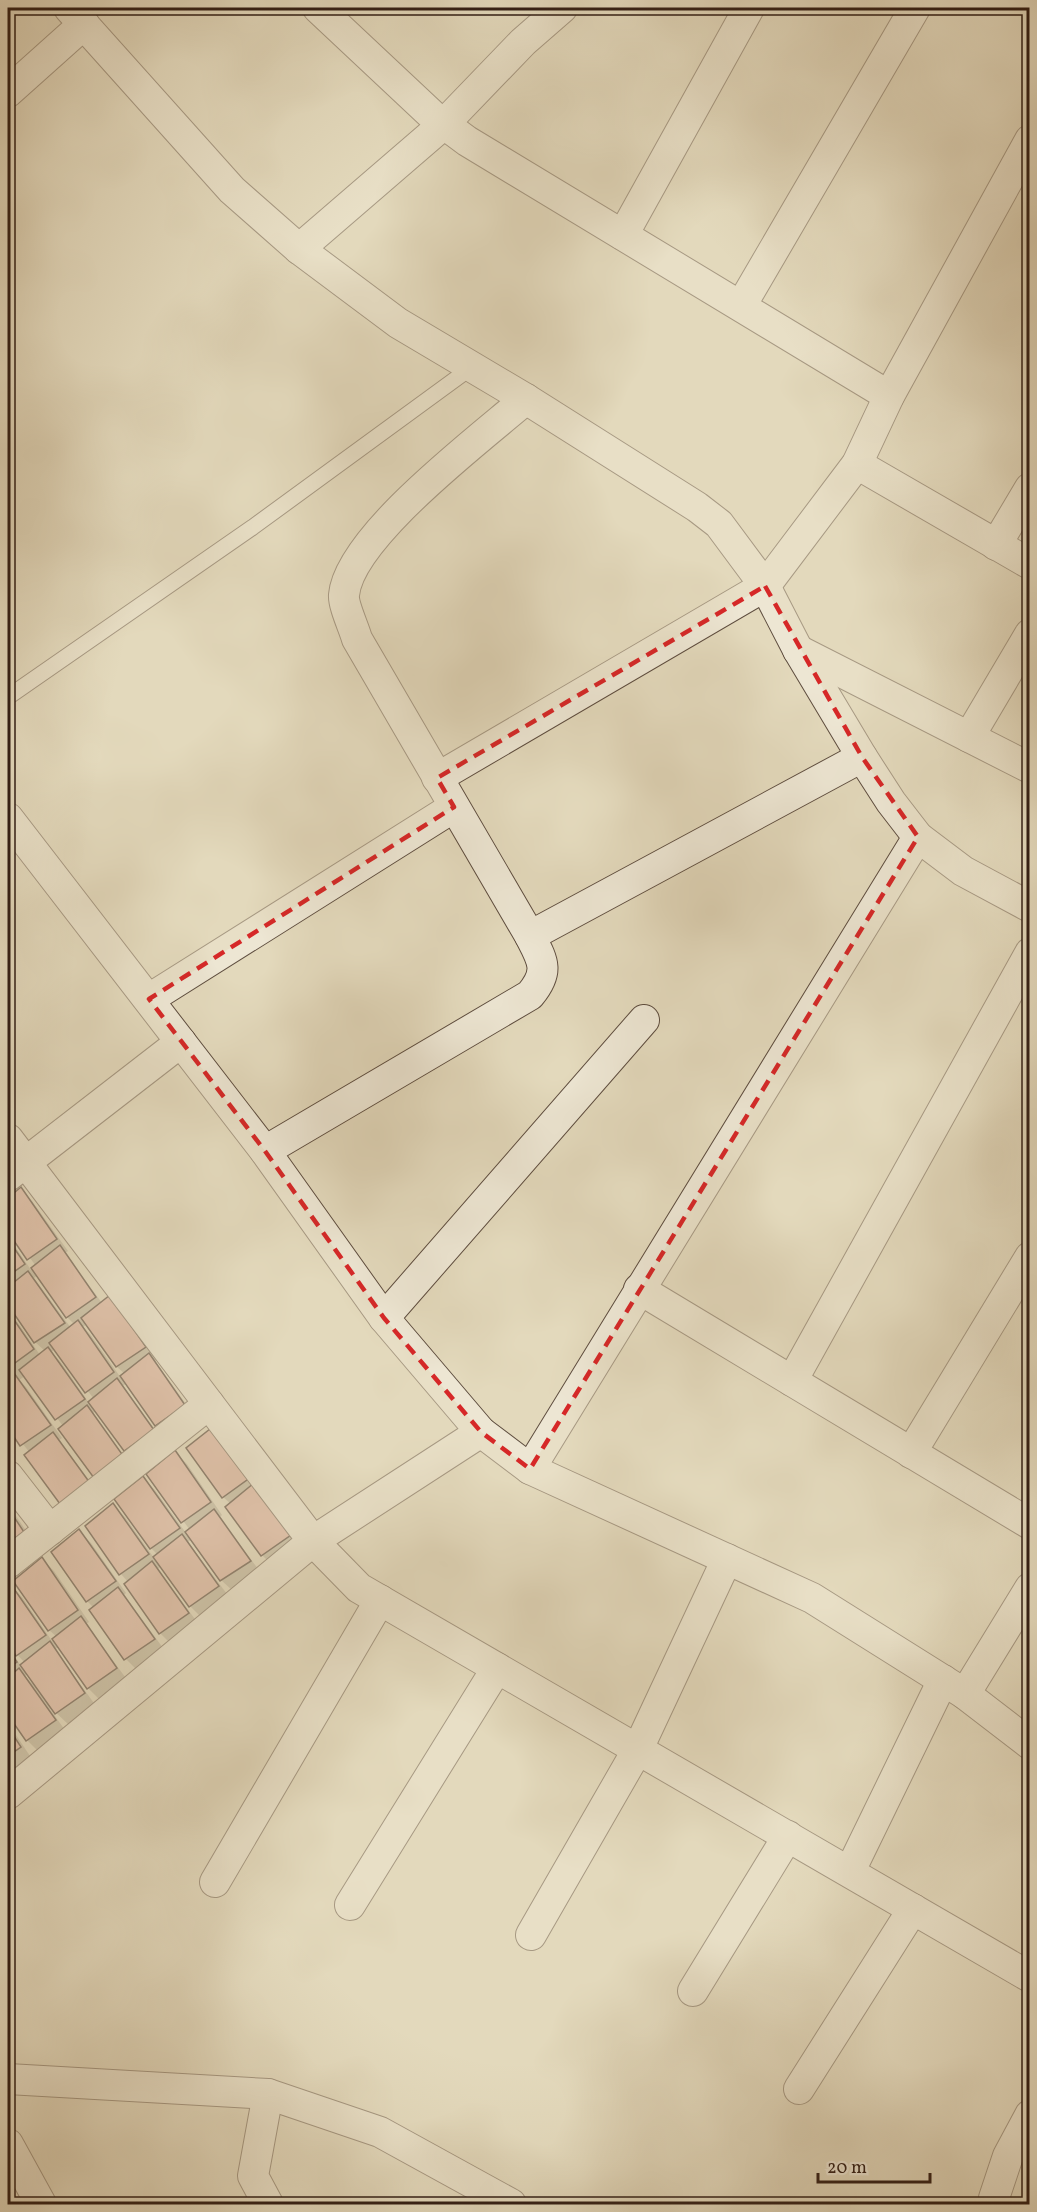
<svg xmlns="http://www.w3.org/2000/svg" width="1037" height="2212" font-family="Vollkorn,serif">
<rect width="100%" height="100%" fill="#e3d9bc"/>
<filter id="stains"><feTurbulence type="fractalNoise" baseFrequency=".00333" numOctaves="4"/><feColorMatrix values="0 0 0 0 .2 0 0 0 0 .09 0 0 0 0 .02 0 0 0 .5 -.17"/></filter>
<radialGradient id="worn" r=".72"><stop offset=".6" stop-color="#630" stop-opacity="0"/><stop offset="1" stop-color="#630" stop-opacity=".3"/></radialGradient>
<!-- shadow -->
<g fill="#0003" fill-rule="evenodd">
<path d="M20 1189 32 1201 68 1251 65 1253 102 1303 110 1297 157 1360 155 1361 196 1418 168 1437 156 1425 127 1383 123 1386 165 1443 137 1462 125 1450 97 1411 93 1413 134 1470 63 1426 25 1376 19 1380 26 1387 62 1438 59 1440 101 1496 30 1453 8 1425V1380L12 1376 8 1371V1308L40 1355 45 1351 35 1342 8 1303V1236L31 1270 36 1266 8 1229V1200ZM38 1275 67 1317 75 1325 71 1328 34 1278ZM87 1324 117 1367 125 1374 121 1378 90 1334 83 1327ZM55 1349 94 1399 89 1403 60 1361 51 1352Z"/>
<path d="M215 1427 302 1548 274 1567 262 1555 231 1504 223 1497Z"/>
<path d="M175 1452 187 1464 222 1515 220 1517 261 1573 234 1592 221 1580 192 1539 188 1542 230 1598 202 1618 190 1606 162 1566 158 1569 200 1626 172 1645 160 1633 128 1582 121 1574 87 1526 113 1505 125 1517 154 1558 158 1555 151 1548 143 1478 155 1490 186 1533 190 1530 148 1474Z"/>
<path d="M8 1504 35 1544 8 1563Z"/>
<path d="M79 1531 91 1543 126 1593 124 1595 166 1652 138 1671 126 1659 94 1608 87 1601Z"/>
<path d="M42 1559 54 1571 89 1622 86 1624 128 1681 100 1700 88 1688 59 1647 55 1649 96 1706 69 1725 51 1708 50 1709 67 1733 39 1752 27 1740 8 1713V1587L10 1585 22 1597 52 1641 57 1637 49 1630ZM13 1650 25 1663 21 1666 11 1651ZM29 1674 36 1687 25 1676Z"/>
<path d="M8 1723 32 1759 8 1776Z"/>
</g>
<!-- building -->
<g fill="#ddab9a" stroke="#321e15" stroke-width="1.5">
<path d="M21 1187 57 1239 27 1260 8 1232V1198Z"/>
<path d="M8 1239 25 1264 8 1276Z"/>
<path d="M60 1245 96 1297 66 1318 31 1268Z"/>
<path d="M28 1271 65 1323 34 1343 8 1305V1287Z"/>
<path d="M110 1295 146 1347 116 1367 81 1318Z"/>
<path d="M8 1311 34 1349 8 1368Z"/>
<path d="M78 1320 114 1372 85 1393 49 1343Z"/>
<path d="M48 1347 85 1399 55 1420 19 1370Z"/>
<path d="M149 1353 185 1405 155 1426 120 1376Z"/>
<path d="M14 1373 51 1425 20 1446 8 1428V1378Z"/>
<path d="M117 1378 154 1430 124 1451 88 1402Z"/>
<path d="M87 1405 124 1457 94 1478 58 1429Z"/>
<path d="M215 1425 251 1477 222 1498 186 1448Z"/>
<path d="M53 1432 90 1483 60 1504 24 1455Z"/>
<path d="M175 1450 211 1502 181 1523 146 1474Z"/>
<path d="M143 1476 180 1528 150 1549 114 1499Z"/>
<path d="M254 1483 291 1535 261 1556 225 1507Z"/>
<path d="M113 1503 149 1554 119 1575 85 1526Z"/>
<path d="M8 1508 24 1532 8 1543Z"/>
<path d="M214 1509 251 1561 220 1581 185 1532Z"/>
<path d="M79 1529 116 1581 86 1602 51 1552Z"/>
<path d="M182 1534 219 1586 189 1607 153 1557Z"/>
<path d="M42 1557 78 1610 48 1631 13 1581Z"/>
<path d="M152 1561 189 1613 159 1634 124 1584Z"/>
<path d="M10 1583 46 1635 16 1656 8 1643V1585Z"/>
<path d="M118 1587 155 1639 124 1660 89 1610Z"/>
<path d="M81 1616 117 1668 87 1689 52 1639Z"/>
<path d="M50 1641 85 1693 55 1714 20 1665Z"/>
<path d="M8 1649 17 1662 8 1668Z"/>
<path d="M19 1668 56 1720 26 1741 8 1715V1678Z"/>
<path d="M8 1727 21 1747 8 1756Z"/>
</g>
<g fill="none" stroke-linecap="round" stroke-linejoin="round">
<!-- service casing -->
<g stroke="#5e4d3f" stroke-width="17">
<path id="service" d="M8 697 253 527 472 367"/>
</g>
<!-- minor casing -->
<g stroke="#5e4d3f" stroke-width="32">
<g id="minor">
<path d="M69 8 232 190 299 249 398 323 526 399 697 507 719 524 765 586 798 650 862 757 891 802 918 837 963 871 1030 907"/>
<path d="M318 8 432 115 467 141 889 396"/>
<path d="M8 92 84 24"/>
<path d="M623 235 749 8"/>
<path d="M299 249 444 124 523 42 562 8"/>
<path d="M741 306 915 8"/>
<path d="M857 464 1030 564"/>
<path d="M996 545 1030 488"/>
<path d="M798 650 1030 768"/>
<path d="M969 737 1030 634"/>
<path d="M437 778 765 586 857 464 889 396 1030 140"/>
<path d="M8 818 265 1151 384 1318 481 1432 530 1469 812 1598 965 1694 1030 1744"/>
<path d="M530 936 862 757"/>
<path d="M149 999 454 807"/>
<path d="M8 1139 313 1541 359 1588 1030 1977"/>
<path d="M265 1151 530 995C550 971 543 961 530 936L357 639C354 628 343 605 344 595 349 537 481 438 526 399"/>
<path d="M8 1176 181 1042"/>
<path d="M639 1289 1030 1524"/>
<path d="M384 1318 644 1020"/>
<path d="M792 1381 1030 953"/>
<path d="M911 1453 1030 1257"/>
<path d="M530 1469 918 837"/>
<path d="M8 1476 50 1530"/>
<path d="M8 1563 209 1404"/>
<path d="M965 1694 1030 1588"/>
<path d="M8 1794 313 1541 481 1432"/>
<path d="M850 1871 943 1680"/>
<path d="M215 1882 380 1600"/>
<path d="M350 1905 497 1668"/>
<path d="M531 1935 638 1749 727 1559"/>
<path d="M693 1991 788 1836"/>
<path d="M8 2079 268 2094 380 2132 511 2204"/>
<path d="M799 2089 913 1909"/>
<path d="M268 2094 253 2176 268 2204"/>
<path d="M8 2144 41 2204"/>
<path d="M995 2204 994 2198 1008 2156 1030 2115"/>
</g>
</g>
<!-- service -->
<use href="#service" stroke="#ede6d3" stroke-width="15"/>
<!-- minor -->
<use href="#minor" stroke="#ede6d3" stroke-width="30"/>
</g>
<!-- marked area -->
<path d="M0 0H1037V2212H0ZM765 586 862 757 918 837 530 1469 481 1432 384 1318 265 1151 149 999 454 807 437 778Z" fill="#e3d9bc" fill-opacity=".55" fill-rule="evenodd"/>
<path fill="none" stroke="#d62828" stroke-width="4.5" stroke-dasharray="12 8" stroke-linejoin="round" d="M765 586 862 757 918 837 530 1469 481 1432 384 1318 265 1151 149 999 454 807 437 778Z"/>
<!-- margin -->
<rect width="1037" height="2212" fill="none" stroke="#e3d9bc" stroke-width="30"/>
<rect x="9" y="9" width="1019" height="2194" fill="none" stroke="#321e15" stroke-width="3"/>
<rect x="15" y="15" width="1007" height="2182" fill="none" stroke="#321e15" stroke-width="1.5"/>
<!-- scale -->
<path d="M818 2173v9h112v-9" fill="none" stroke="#321e15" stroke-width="3"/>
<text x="827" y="2173" font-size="18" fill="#321e15" stroke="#ede6d3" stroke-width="4.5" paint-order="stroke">20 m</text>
<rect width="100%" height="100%" filter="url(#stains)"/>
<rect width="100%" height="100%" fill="url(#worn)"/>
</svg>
